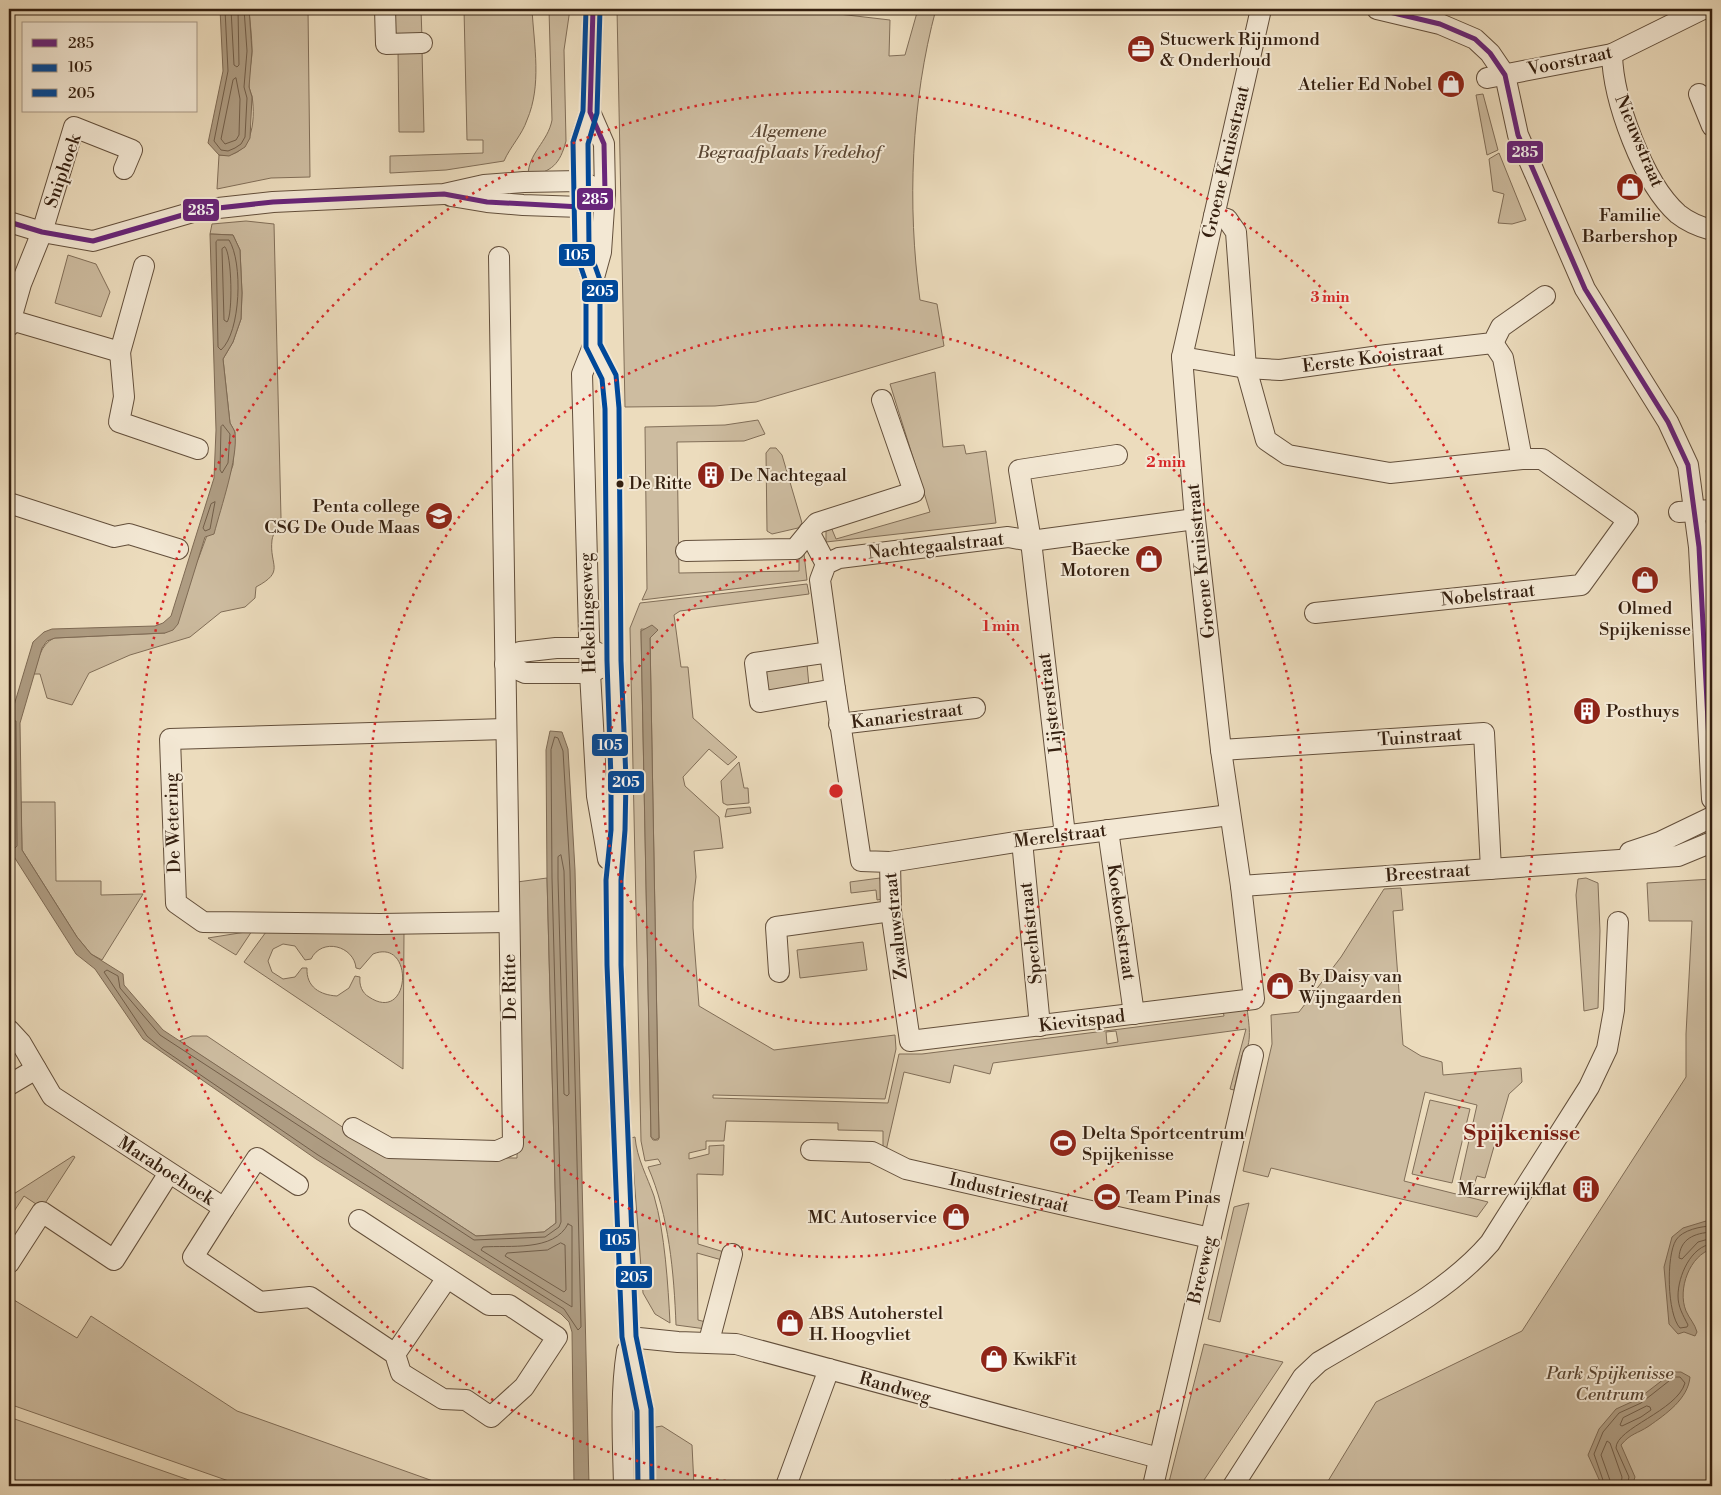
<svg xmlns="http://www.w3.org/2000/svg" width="1721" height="1495" font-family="'Libre Bodoni',serif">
<rect width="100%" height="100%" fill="#ecdcbd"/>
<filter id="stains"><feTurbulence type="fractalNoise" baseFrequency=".004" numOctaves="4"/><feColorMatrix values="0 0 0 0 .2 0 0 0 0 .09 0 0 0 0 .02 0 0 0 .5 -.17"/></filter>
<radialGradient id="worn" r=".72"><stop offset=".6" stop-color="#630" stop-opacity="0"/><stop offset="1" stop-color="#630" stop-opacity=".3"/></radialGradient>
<!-- green -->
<g fill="#cdbca0" stroke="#816e58" fill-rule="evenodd">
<path d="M249 9H308L310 177 271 178 217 189 219 155C252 159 256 122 252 96 251 93 249 89 249 85 248 74 252 62 252 51 252 37 250 23 249 9Z"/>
<path d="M389 9H421L422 39 390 40Z"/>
<path d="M464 9H532C534 46 542 85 527 120 522 135 510 147 504 161L446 170 390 173V156L483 153V140H467Z"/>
<path d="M549 9H570L564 50 566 141C560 164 552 172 528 176 528 153 548 142 552 120Z"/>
<path d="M617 9H830V13L890 20 889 56 905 55 918 9H936C911 102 907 205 920 300L937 304 944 346 756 402 715 406 625 407Z"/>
<path d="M398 50H422L424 132H399Z"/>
<path d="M1483 94 1498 150 1487 155 1476 95Z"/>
<path d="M1499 153 1526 220 1512 224 1498 223 1504 194 1493 191 1489 159Z"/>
<path d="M246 221 274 224 281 518C279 525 273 533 272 540 269 566 286 571 256 587L255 598 245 607 221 612 190 637 130 655 89 673 72 705 47 698 40 674H34C38 660 40 645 54 638L165 633 199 557 233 465 235 432 230 423 223 359 233 342 241 319 242 293 240 250 233 235 210 234 212 224Z"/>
<path d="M68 255 96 264 110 292 101 317 55 303Z"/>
<path d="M935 372 943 447 964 445 966 454 986 451 996 523 826 542V530L831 527 836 539 930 512 890 384Z"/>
<path d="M758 420 765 434 744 441 677 442 679 573 799 571V553L804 554 807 580 642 600 647 589 645 427 725 425Z"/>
<path d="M770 448H776L782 455 802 523 798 528 772 534 767 531 766 453Z"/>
<path d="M807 584 809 594 680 611 674 615 681 667H688L693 718 737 757 728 765 709 749 683 777 685 786 719 817 723 848 694 851 696 877 693 902V928L699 1006 774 1050 895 1035 896 1049 885 1099 713 1095V1098L888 1103 899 1054H922L1224 1016 1223 1011 1247 1007C1248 1020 1254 1046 1242 1055L1234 1090 1230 1089 1246 1029 993 1063 990 1074 954 1065 950 1083 904 1072 885 1155H883V1131L838 1130V1123L726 1121 724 1141H706V1149L689 1153V1159L709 1154V1146L724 1145 723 1175 697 1174 698 1244 724 1252 722 1260 697 1253 698 1320 706 1322V1329L676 1325C674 1273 669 1215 648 1167L661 1164 658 1159 645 1161 641 1141 630 628 640 603ZM641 629 657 630 650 638 659 1138 658 1140H653L651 1137ZM1116 1031 1118 1042 1107 1044 1106 1032Z"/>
<path d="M807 664 809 686 769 691 766 689 764 673 766 671Z"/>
<path d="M739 762 744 788H748L749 803 727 805 723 803 721 781Z"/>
<path d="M21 802H55L56 881H101V895L143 894 102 960 91 954 77 937 22 850Z"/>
<path d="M750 807 751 813 725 817 727 809Z"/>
<path d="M547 878 556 1223 544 1232 476 1236 179 1041 192 1036H207L387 1157 517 1158V882Z"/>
<path d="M880 878 883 899 877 900 876 890 851 893 850 882Z"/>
<path d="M1586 878 1598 883 1600 931 1598 1008 1584 1011 1576 895 1578 879Z"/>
<path d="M1712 879V1486H1325L1376 1402 1522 1331 1686 1077V1034L1692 921H1649L1647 883Z"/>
<path d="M1401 888 1403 910 1393 911 1403 1045 1421 1056 1442 1062 1443 1075 1521 1068 1522 1082 1509 1094 1485 1178 1477 1176 1473 1188 1459 1185 1477 1105 1425 1092 1404 1181 1488 1202 1477 1217 1271 1168 1268 1177 1243 1171 1272 1044 1271 1015 1299 1012 1341 957 1384 889Z"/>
<path d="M252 931 236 955 208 938Z"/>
<path d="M266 932H404L403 1069 244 962ZM283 944 295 946 305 960 311 959C322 937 354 946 356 968L360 969 373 954C415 937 411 1025 369 997 362 993 359 985 360 977L355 976 349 988 337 996C320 995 306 987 307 968H302L295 977 283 979 272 972 268 961 273 949Z"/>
<path d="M863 942 867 970 800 978 797 950Z"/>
<path d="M1430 1100 1470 1109 1452 1183 1412 1174Z"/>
<path d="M635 1137C637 1159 647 1176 654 1196 665 1233 668 1285 670 1323L655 1314 643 1293 631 1138Z"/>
<path d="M73 1156 75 1157 42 1208 24 1196 9 1219V1197Z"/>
<path d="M1249 1203 1220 1322 1208 1319 1234 1207Z"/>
<path d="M9 1297 77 1338 91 1316 237 1411 447 1486H243L9 1404Z"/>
<path d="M1204 1344 1283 1362 1200 1486H1168Z"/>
<path d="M9 1417 206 1486H25L9 1476Z"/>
<path d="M662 1426 692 1445 694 1486H652L650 1428Z"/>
</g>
<!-- water -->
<g fill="#ae9c82" stroke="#7e6a54">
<path d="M220 9H249L252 51 249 87 252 97 250 138 245 147 237 152 229 156 219 155 208 143 223 71Z"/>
<path d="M210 234 233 235 240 250 242 293 241 319 233 342 223 359 230 423C232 427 235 430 235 434 238 458 221 507 214 534L205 537 178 624 173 630 165 633 55 638 47 641 42 648 20 723 22 850 77 937 91 954 123 974 124 985 163 1030 476 1236 544 1232 556 1223 547 878 546 750 550 731 562 732 568 749 575 870 589 1486H574L572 1332 569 1322 561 1314 316 1159 143 1039 95 969 76 954 11 852 9 844V722L33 642 44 632 52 629 155 626 163 623 171 616 214 478 216 430Z"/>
<path d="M652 625 658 630 650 638 659 1138 655 1140 651 1137 641 631Z"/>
<path d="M1706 1221H1712V1249C1690 1255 1677 1289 1686 1311 1689 1318 1695 1324 1697 1332L1695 1336 1684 1332 1678 1334 1669 1324 1664 1267 1672 1237 1683 1228Z"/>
<path d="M1673 1372H1681L1690 1377C1688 1399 1666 1414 1649 1426 1637 1434 1631 1433 1621 1445L1635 1477 1632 1486H1602L1588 1455 1599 1429 1616 1409 1638 1399Z"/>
</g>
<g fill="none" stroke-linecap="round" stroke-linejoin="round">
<!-- shore -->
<g stroke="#725e49" stroke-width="1">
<path d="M225 9 228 71 214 141 221 150 228 151 235 148 241 144 245 137 247 98 244 87 247 51 244 9"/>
<path d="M231 9 234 65 237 67 239 65 238 9"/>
<path d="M236 78 240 99 239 135 236 140 225 144 221 139 233 80Z"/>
<path d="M218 240H229C243 262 241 332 221 350L218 347 216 242Z"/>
<path d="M225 247C232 254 233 315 227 322L224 320 222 249Z"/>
<path d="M223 425 230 434 228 463 222 473 220 470 221 427Z"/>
<path d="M215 502 210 529 205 531 203 528 211 504Z"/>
<path d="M9 719 16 721 17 846 15 848 9 847"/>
<path d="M9 727 11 838 9 841"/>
<path d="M555 737 558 738 563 751 570 871 581 1327 578 1330 564 1309 318 1155 161 1048 147 1036 104 972 107 970 118 976 120 988 160 1035 474 1240 545 1237 559 1227 561 1222 552 878 551 750Z"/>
<path d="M561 855 564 871 569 1094 567 1096 564 1094 558 878V857Z"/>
<path d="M568 1224 572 1226V1307L481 1250 483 1247C509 1245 554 1252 568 1224Z"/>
<path d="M1712 1226C1702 1226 1682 1230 1676 1240 1666 1256 1667 1314 1680 1328L1687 1327 1688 1325C1683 1315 1678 1307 1678 1296 1678 1276 1691 1246 1712 1244"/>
<path d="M1712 1232C1694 1233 1680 1239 1679 1258L1682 1259 1698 1242 1712 1238"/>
<path d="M561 1243 565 1245 566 1290 564 1292 505 1256 507 1253 547 1250Z"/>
<path d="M1647 1406 1650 1407 1651 1410 1641 1417 1622 1426 1620 1425 1623 1418Z"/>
<path d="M1605 1486 1594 1454 1603 1432 1619 1413 1641 1403 1674 1377H1680L1685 1383C1677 1411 1616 1428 1616 1448L1629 1477 1627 1486"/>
<path d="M1612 1486 1601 1455 1607 1441 1610 1443 1622 1477 1621 1486"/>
</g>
<!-- minor casing -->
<g stroke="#634f3b" stroke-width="22">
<g id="minor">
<path d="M385 9 386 44 422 43"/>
<path d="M1377 9 1440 24 1475 39 1490 53 1505 75 1518 135 1585 289 1668 422 1688 465 1699 547 1712 799"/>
<path d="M1612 54C1613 100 1643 183 1678 214 1688 222 1700 227 1712 230"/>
<path d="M1487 78 1612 54 1703 9"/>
<path d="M1699 94 1712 126"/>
<path d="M590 112 604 144 605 193 601 252 593 281V346L582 374 590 673 597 796 608 859"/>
<path d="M451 196 487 202 523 205 581 207 592 200"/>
<path d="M1214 216 1227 219 1236 232 1246 368 1266 440 1288 455 1390 473 1522 459"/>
<path d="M9 222 42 232 93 241 200 210 273 202 444 194 484 185 524 182 581 181 605 193"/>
<path d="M593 281 582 250 580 143 590 112 593 9"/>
<path d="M11 320 120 352 144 266"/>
<path d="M9 326 21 284 42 232 74 127 132 150 124 169"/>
<path d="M593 346 609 377 612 409 614 661 619 779 618 830 613 880 614 965 629 1337 644 1410 645 1486"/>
<path d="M120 352 124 397 119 422 198 449"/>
<path d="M1182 357 1246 368 1280 370 1387 355 1493 343 1501 327 1545 296"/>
<path d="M9 503 114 537 129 534 178 549"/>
<path d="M1679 512 1712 510"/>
<path d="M686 551 795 549 809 532"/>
<path d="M826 564 809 532 817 523 914 492 882 400"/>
<path d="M1315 613 1581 585 1628 520 1542 459H1522L1503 358 1493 343"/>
<path d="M556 648H588L614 661 590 673H525L505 664 520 652Z"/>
<path d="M830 652 755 663 760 702 835 689 820 580 826 564 839 558 1008 537 1031 541 1195 519"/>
<path d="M835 689 861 861 890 862 891 911 910 1041 1254 999 1241 886 1221 750 1195 519 1182 357 1261 9"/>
<path d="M839 724 975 708"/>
<path d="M505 729 170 739 176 903 203 922 380 924 508 922"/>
<path d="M1221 750 1484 733 1491 869"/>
<path d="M1108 830 1134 1014"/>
<path d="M1065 835 1031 541 1019 470 1117 455"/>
<path d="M1022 841 1040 1026"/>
<path d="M1630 852 1660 842 1712 817"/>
<path d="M890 862 1022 841 1230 815"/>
<path d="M1241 886 1678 856 1712 842"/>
<path d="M779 972 776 927 891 911"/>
<path d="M9 1030 21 1043 52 1096 224 1208 193 1257 260 1302 310 1297 395 1354 401 1373 443 1399 466 1400 491 1417 524 1387 557 1337 509 1305H489L359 1220"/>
<path d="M9 1085 36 1069"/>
<path d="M353 1128 389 1148 497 1151 513 1144 499 257"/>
<path d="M811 1150 872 1152 906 1169 1210 1238"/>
<path d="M224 1208 257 1158 298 1185"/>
<path d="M9 1263 42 1212 114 1260 169 1173"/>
<path d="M629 1337 678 1342 736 1344 1159 1458"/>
<path d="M709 1341 732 1254"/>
<path d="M395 1354 447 1278"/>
<path d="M624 1486C623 1441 620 1396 627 1351"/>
<path d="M786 1486 829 1369"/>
<path d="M1153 1486 1253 1055"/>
<path d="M1233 1486 1303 1377 1319 1362C1377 1327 1445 1295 1490 1243L1589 1087 1607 1049 1614 1010 1618 922"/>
</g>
</g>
<!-- minor -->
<use href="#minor" stroke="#f3e8d4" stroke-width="20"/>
<!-- bus-1 casing -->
<g stroke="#f3e8d4" stroke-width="9">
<g id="bus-1">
<path d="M1377 9 1440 24 1475 39 1490 53 1505 75 1518 135 1585 289 1668 422 1688 465 1699 547 1712 799"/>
<path d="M9 222 42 232 93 241 200 210 273 202 444 194 487 202 581 207 605 193 604 144 590 112 593 9"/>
</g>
</g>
<!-- bus-2 casing -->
<g stroke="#f3e8d4" stroke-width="9">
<path id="bus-2" d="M586 9 583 111 573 142 575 250 586 282V347L602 379 605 409 607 661 611 779V830L606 880 607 965 622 1337 637 1411 638 1486"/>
</g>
<!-- bus-3 casing -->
<g stroke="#f3e8d4" stroke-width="9">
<path id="bus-3" d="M600 9 597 113 588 144 589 249 600 280V344L616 375 619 408 621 661 626 779 625 830 621 880V965L636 1336 651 1409 652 1486"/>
</g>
<!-- bus-1 -->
<use href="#bus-1" stroke="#68257a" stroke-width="5"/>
<!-- bus-2 -->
<use href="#bus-2" stroke="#004899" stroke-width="5"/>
<!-- bus-3 -->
<use href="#bus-3" stroke="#004899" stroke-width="5"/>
</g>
<!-- distance rings -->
<g fill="none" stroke="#d62828" stroke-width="2.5" stroke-dasharray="2.5 5">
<circle cx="836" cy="791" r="233"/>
<circle cx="836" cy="791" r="466"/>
<path d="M763 1486A699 699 0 1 1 909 1486"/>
</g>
<!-- icons -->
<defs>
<g id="office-disc" transform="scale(1.4375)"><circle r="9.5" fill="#8f2418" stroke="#f3e8d4"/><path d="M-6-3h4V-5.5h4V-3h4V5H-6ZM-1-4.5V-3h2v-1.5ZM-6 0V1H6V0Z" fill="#fff"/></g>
<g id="shop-disc" transform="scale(1.4375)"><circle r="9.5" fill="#8f2418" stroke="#f3e8d4"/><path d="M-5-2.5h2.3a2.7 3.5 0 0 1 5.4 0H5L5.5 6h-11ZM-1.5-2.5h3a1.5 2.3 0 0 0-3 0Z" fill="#fff"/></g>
<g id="building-disc" transform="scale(1.4375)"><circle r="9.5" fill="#8f2418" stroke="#f3e8d4"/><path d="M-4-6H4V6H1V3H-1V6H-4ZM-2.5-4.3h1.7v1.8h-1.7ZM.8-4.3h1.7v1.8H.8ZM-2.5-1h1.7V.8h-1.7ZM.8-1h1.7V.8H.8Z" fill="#fff"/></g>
<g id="school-disc" transform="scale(1.4375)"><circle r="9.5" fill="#8f2418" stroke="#f3e8d4"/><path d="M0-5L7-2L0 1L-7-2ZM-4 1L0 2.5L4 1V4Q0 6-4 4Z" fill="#fff"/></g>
<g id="stadium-disc" transform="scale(1.4375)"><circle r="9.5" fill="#8f2418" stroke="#f3e8d4"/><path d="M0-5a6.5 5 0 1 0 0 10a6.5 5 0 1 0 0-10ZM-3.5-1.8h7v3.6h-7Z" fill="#fff"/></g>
</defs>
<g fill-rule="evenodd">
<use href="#office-disc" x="1141" y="49"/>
<use href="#shop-disc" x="1451" y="84"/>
<use href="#shop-disc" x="1630" y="187"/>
<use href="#building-disc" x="711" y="475"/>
<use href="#school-disc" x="439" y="516"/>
<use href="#shop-disc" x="1149" y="559"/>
<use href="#shop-disc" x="1645" y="580"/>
<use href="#building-disc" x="1587" y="711"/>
<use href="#shop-disc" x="1280" y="986"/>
<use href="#stadium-disc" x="1063" y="1143"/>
<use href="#building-disc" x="1586" y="1189"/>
<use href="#stadium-disc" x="1107" y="1197"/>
<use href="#shop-disc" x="956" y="1217"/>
<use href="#shop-disc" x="790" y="1323"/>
<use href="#shop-disc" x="994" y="1359"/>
</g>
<!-- markers -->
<circle fill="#352010" stroke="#f3e8d4" stroke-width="2" cx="620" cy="484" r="4.5"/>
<g text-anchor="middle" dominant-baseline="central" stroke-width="4" stroke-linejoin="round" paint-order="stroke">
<!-- bus labels -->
<g font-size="17" fill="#352010" stroke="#f3e8d4" text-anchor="start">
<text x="629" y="484">De Ritte</text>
</g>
<!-- poi labels -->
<g font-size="18" fill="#352010" stroke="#f3e8d4" text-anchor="start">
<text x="1160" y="39">Stucwerk Rijnmond<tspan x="1160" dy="21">&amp; Onderhoud</tspan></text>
<text x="1432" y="84" text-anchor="end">Atelier Ed Nobel</text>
<text x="1630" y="215" text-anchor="middle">Familie<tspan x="1630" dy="21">Barbershop</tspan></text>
<text x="730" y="475">De Nachtegaal</text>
<text x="420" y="506" text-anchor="end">Penta college<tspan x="420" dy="21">CSG De Oude Maas</tspan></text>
<text x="1130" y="549" text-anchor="end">Baecke<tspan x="1130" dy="21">Motoren</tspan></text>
<text x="1645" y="608" text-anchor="middle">Olmed<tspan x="1645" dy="21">Spijkenisse</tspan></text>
<text x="1606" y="711">Posthuys</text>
<text x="1299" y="976">By Daisy van<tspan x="1299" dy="21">Wijngaarden</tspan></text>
<text x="1082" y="1133">Delta Sportcentrum<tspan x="1082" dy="21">Spijkenisse</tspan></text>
<text x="1567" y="1189" text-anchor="end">Marrewijkflat</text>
<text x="1126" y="1197">Team Pinas</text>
<text x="937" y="1217" text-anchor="end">MC Autoservice</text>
<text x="809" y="1313">ABS Autoherstel<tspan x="809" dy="21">H. Hoogvliet</tspan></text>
<text x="1013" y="1359">KwikFit</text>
</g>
<!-- street labels -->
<g font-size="18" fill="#352010" stroke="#f3e8d4">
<text transform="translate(1570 61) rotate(-12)">Voorstraat</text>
<text transform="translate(1639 141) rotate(67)">Nieuwstraat</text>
<text transform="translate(1226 162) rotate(-77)">Groene Kruisstraat</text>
<text transform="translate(63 171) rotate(-71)">Sniphoek</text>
<text transform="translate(1373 358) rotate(-7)">Eerste Kooistraat</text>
<text transform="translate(936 546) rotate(-6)">Nachtegaalstraat</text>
<text transform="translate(1201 561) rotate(-96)">Groene Kruisstraat</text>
<text transform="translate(1488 595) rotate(-6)">Nobelstraat</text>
<text transform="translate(588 613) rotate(-92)">Hekelingseweg</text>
<text transform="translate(1050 703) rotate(-97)">Lijsterstraat</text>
<text transform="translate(907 716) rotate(-7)">Kanariestraat</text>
<text transform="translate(1420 737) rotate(-4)">Tuinstraat</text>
<text transform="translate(173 823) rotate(-92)">De Wetering</text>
<text transform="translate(1060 836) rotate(-7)">Merelstraat</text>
<text transform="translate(1428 873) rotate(-4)">Breestraat</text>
<text transform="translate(1121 922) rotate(82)">Koekoekstraat</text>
<text transform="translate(896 926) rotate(-96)">Zwaluwstraat</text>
<text transform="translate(1031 933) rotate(-96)">Spechtstraat</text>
<text transform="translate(510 987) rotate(-91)">De Ritte</text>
<text transform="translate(1082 1021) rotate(-7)">Kievitspad</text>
<text transform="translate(166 1171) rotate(33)">Maraboehoek</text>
<text transform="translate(1009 1193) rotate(13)">Industriestraat</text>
<text transform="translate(1202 1270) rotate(-77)">Breeweg</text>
<text transform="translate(895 1388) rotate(16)">Randweg</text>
</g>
<!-- park labels -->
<g font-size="18" font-style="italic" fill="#5b4734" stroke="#f3e8d4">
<text x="789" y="131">Algemene<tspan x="789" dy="21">Begraafplaats Vredehof</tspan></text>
<text x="1610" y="1373">Park Spijkenisse<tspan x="1610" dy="21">Centrum</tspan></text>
</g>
<!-- district labels -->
<g font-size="22" font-weight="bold" fill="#7a1f14" stroke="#f3e8d4">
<text x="1522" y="1133">Spijkenisse</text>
</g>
</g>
<circle cx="836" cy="791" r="8" fill="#d62828" stroke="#f3e8d4" stroke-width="2.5"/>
<g font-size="15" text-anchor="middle" font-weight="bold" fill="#d62828" stroke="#f3e8d4" stroke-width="4" stroke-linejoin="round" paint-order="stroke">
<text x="1330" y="302">3 min</text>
<text x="1166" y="467">2 min</text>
<text x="1001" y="631">1 min</text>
</g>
<g stroke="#f3e8d4" stroke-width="2">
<rect x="1506" y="140" width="38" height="24" rx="5" fill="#68257a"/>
<rect x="576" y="187" width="38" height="24" rx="5" fill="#68257a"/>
<rect x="182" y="198" width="38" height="24" rx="5" fill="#68257a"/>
<rect x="558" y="243" width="38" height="24" rx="5" fill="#004899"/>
<rect x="581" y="279" width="38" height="24" rx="5" fill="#004899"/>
<rect x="591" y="733" width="38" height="24" rx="5" fill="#004899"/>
<rect x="607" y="770" width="38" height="24" rx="5" fill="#004899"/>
<rect x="599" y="1228" width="38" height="24" rx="5" fill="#004899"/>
<rect x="615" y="1265" width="38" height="24" rx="5" fill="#004899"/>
</g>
<g font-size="14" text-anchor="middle" font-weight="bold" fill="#fff">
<text x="1525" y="157">285</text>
<text x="595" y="204">285</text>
<text x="201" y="215">285</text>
<text x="577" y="260">105</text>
<text x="600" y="296">205</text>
<text x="610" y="750">105</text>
<text x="626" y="787">205</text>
<text x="618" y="1245">105</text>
<text x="634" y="1282">205</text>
</g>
<!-- margin -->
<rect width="1721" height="1495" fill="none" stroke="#ecdcbd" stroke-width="30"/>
<rect x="10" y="10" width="1701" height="1475" fill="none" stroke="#352010" stroke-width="2.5"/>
<rect x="15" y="15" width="1691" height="1465" fill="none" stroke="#352010"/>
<!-- legend -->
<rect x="22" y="22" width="175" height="90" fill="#f3e8d4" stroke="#a79886"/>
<rect x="32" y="39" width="25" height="8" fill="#68257a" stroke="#a79886"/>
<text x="68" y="48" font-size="15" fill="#352010">285</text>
<rect x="32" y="64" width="25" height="8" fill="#004899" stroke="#a79886"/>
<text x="68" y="72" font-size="15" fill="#352010">105</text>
<rect x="32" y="89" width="25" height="8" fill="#004899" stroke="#a79886"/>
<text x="68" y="98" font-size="15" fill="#352010">205</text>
<rect width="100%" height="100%" filter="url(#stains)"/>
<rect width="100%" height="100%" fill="url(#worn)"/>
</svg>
